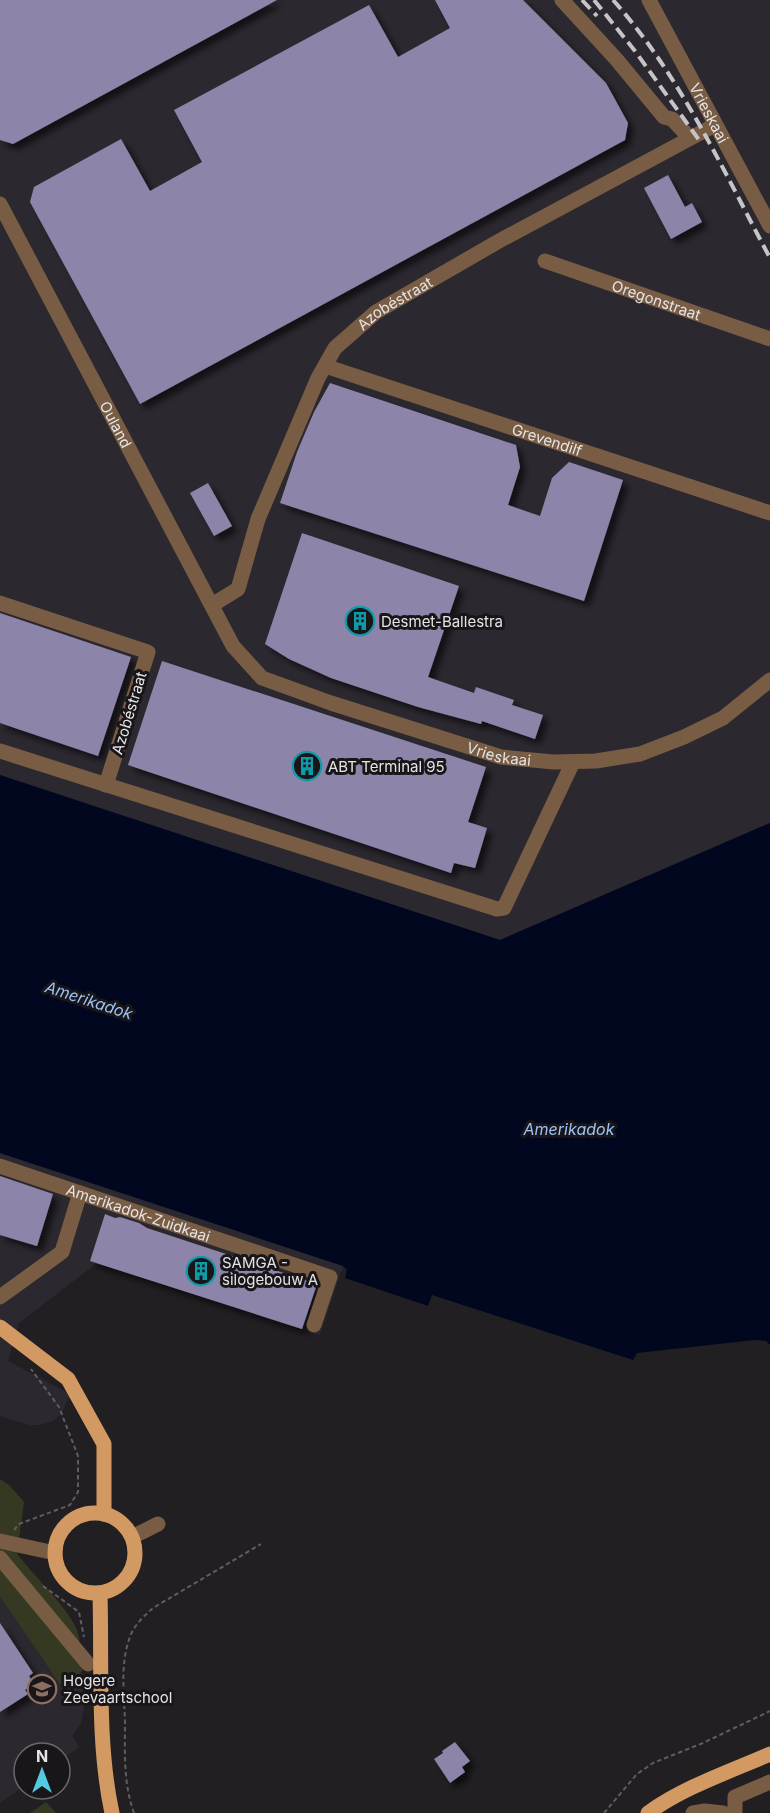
<svg xmlns="http://www.w3.org/2000/svg" width="770" height="1813" font-family="Inter,sans-serif">
<defs>
<filter id="shadow"><feDropShadow dx="5.5" dy="5.5" stdDeviation="3" flood-color="#0009"/></filter>
</defs>
<rect width="100%" height="100%" fill="#211f22"/>
<!-- built -->
<g fill="#2c2830">
<path d="M0 0H770V823L500 940 0 775Z"/>
<path d="M0 1153 343 1266 320 1335 97 1263 19 1323 8 1361 70 1394 62 1413 53 1421 40 1425H29L0 1416Z"/>
<path d="M0 1571 82 1671 84 1708 81 1723 72 1736 79 1747 60 1761V1753H24V1786L0 1803Z"/>
</g>
<!-- green -->
<g fill="#363922">
<path d="M0 1479 9 1485 24 1502 17 1554C33 1575 71 1610 78 1633 81 1645 81 1658 82 1671L62 1687 0 1596Z"/>
<path d="M46 1802 56 1813H30Z"/>
</g>
<!-- water -->
<path fill="#00071f" d="M0 775 500 940 770 823V1345L766 1341 755 1340 637 1353 633 1360 432 1295 428 1306 345 1278 347 1270 343 1266 0 1153Z"/>
<!-- building -->
<g fill="#8d84a9" filter="url(#shadow)">
<path d="M0 0H277L13 144 0 140Z"/>
<path d="M435 0H523L606 83 628 123 625 140 140 404 30 202 34 187 121 139 150 191 202 162 174 110 369 5 398 57 450 28Z"/>
<path d="M668 175 685 207 692 203 702 222 671 239 644 188Z"/>
<path d="M330 383 516 445 520 467 508 505 540 516 552 478 569 462 623 480 584 601 280 503 297 452 314 412Z"/>
<path d="M208 483 232 526 214 536 190 493Z"/>
<path d="M302 533 459 586 428 677 474 693 476 687 514 700 512 705 543 715 535 739 482 721 481 724 418 707 331 678 289 659 265 644Z"/>
<path d="M0 613 131 657 98 756 0 723Z"/>
<path d="M162 661 486 767 468 822 487 828 475 868 454 863 451 873 128 765Z"/>
<path d="M0 1176 53 1194 37 1246 0 1235Z"/>
<path d="M105 1214 115 1218 120 1217 139 1223 147 1228 317 1284 302 1329 90 1261Z"/>
<path d="M0 1623 33 1673 29 1676 34 1684 25 1690 28 1694 0 1712Z"/>
<path d="M455 1742 470 1761 462 1767 465 1772 450 1783 434 1759 443 1753 442 1751Z"/>
</g>
<g fill="none" stroke-linecap="round" stroke-linejoin="round">
<!-- path -->
<g stroke="#5f5d60" stroke-width="2" stroke-dasharray="4.5 3" stroke-linecap="butt">
<path d="M14 1530 19 1524 70 1505 78 1492V1456L59 1407 31 1369"/>
<path d="M43 1586 79 1612 84 1637"/>
<path d="M134 1813C123 1783 125 1751 125 1720 124 1693 120 1663 130 1637 134 1625 144 1616 153 1608L261 1544"/>
<path d="M604 1813 637 1774 653 1763 703 1743 770 1711"/>
</g>
<!-- minor -->
<g stroke="#785d44" stroke-width="15">
<path d="M562 0 617 60 664 117 672 119 690 138"/>
<path id="s1" d="M649 0 770 226"/>
<path id="s2" d="M0 204 233 646 262 678 331 703 501 757 554 762 596 761 640 754 684 737 723 718 770 680"/>
<path id="s3" d="M545 261 770 339"/>
<path id="s4" d="M325 366 770 513"/>
<path d="M0 603 148 652 106 785"/>
<path id="s5" d="M212 605 238 589 258 519 318 378 335 348 376 312 499 241 715 125"/>
<path d="M0 751 497 909 504 908 573 762"/>
<path id="s6" d="M0 1166 330 1277 314 1325"/>
<path d="M0 1297 62 1252 80 1193"/>
<path d="M132 1537 158 1524"/>
<path d="M0 1541 55 1553"/>
<path d="M0 1558 88 1664"/>
<path d="M693 1813 705 1811 723 1813"/>
<path d="M735 1813V1797L770 1782"/>
</g>
<!-- major -->
<g stroke="#d29963" stroke-width="15">
<path d="M0 1327 68 1379 104 1444V1514"/>
<circle cx="95" cy="1553" r="40"/>
<path d="M100 1594C102 1665 97 1744 112 1813"/>
<path d="M648 1813C684 1787 729 1772 770 1754"/>
</g>
<!-- rail -->
<g stroke="#c6c5c6" stroke-width="4" stroke-dasharray="12 6" stroke-linecap="butt">
<path d="M582 0 597 16"/>
<path d="M594 0 635 51 699 140"/>
<path d="M613 0C680 75 723 170 770 258"/>
</g>
</g>
<!-- icons -->
<defs>
<g id="building-ring" transform="scale(1.5)"><circle r="9.5" fill="#181619" stroke="#0f9aa8" stroke-width="1.5"/><path d="M-4-6H4V6H1V3H-1V6H-4ZM-2.5-4.3h1.7v1.8h-1.7ZM.8-4.3h1.7v1.8H.8ZM-2.5-1h1.7V.8h-1.7ZM.8-1h1.7V.8H.8Z" fill="#0f9aa8"/></g>
<g id="university-ring" transform="scale(1.5)"><circle r="9.5" fill="#181619" stroke="#8d6e63" stroke-width="1.5"/><path d="M0-5L7-2L0 1L-7-2ZM-4 1L0 2.5L4 1V4Q0 6-4 4Z" fill="#8d6e63"/></g>
</defs>
<g fill-rule="evenodd">
<use href="#building-ring" x="360" y="621"/>
<use href="#building-ring" x="307" y="766"/>
<use href="#building-ring" x="201" y="1271"/>
<use href="#university-ring" x="42" y="1689"/>
</g>
<g text-anchor="middle" dominant-baseline="central" stroke-width="6" stroke-linejoin="round" paint-order="stroke">
<!-- street labels -->
<g font-size="15" fill="#e5e4e5" stroke="#181619">
<text stroke="none"><textPath href="#s1" startOffset="128">Vrieskaai</textPath></text>
<text stroke="none"><textPath href="#s3" startOffset="118">Oregonstraat</textPath></text>
<text stroke="none"><textPath href="#s5" startOffset="366">Azobéstraat</textPath></text>
<text stroke="none"><textPath href="#s2" startOffset="249">Ouland</textPath></text>
<text stroke="none"><textPath href="#s4" startOffset="234">Grevendilf</textPath></text>
<text transform="translate(129 713) rotate(-73)">Azobéstraat</text>
<text stroke="none"><textPath href="#s2" startOffset="792">Vrieskaai</textPath></text>
<text stroke="none"><textPath href="#s6" startOffset="146">Amerikadok-Zuidkaai</textPath></text>
</g>
<!-- poi labels -->
<g font-size="15" fill="#e5e4e5" stroke="#181619" text-anchor="start">
<text x="381" y="621">Desmet-Ballestra</text>
<text x="328" y="766">ABT Terminal 95</text>
<text x="222" y="1262">SAMGA -<tspan x="222" dy="17">silogebouw A</tspan></text>
<text x="63" y="1680">Hogere<tspan x="63" dy="17">Zeevaartschool</tspan></text>
</g>
<!-- water labels -->
<g font-size="16" font-style="italic" fill="#9dc2f7" stroke="#181619">
<text transform="translate(89 1000) rotate(18)">Amerikadok</text>
<text x="569" y="1129">Amerikadok</text>
</g>
</g>
<!-- north arrow -->
<g transform="translate(42 1771)"><circle r="28" fill="#181619" stroke="#6a686b" stroke-width="1.5"/>
<path d="M0-4.5L10 22L0 15L-10 22Z" fill="#54cade"/>
<text y="-9" font-size="16" font-weight="bold" text-anchor="middle" fill="#e5e4e5">N</text>
</g>
</svg>
